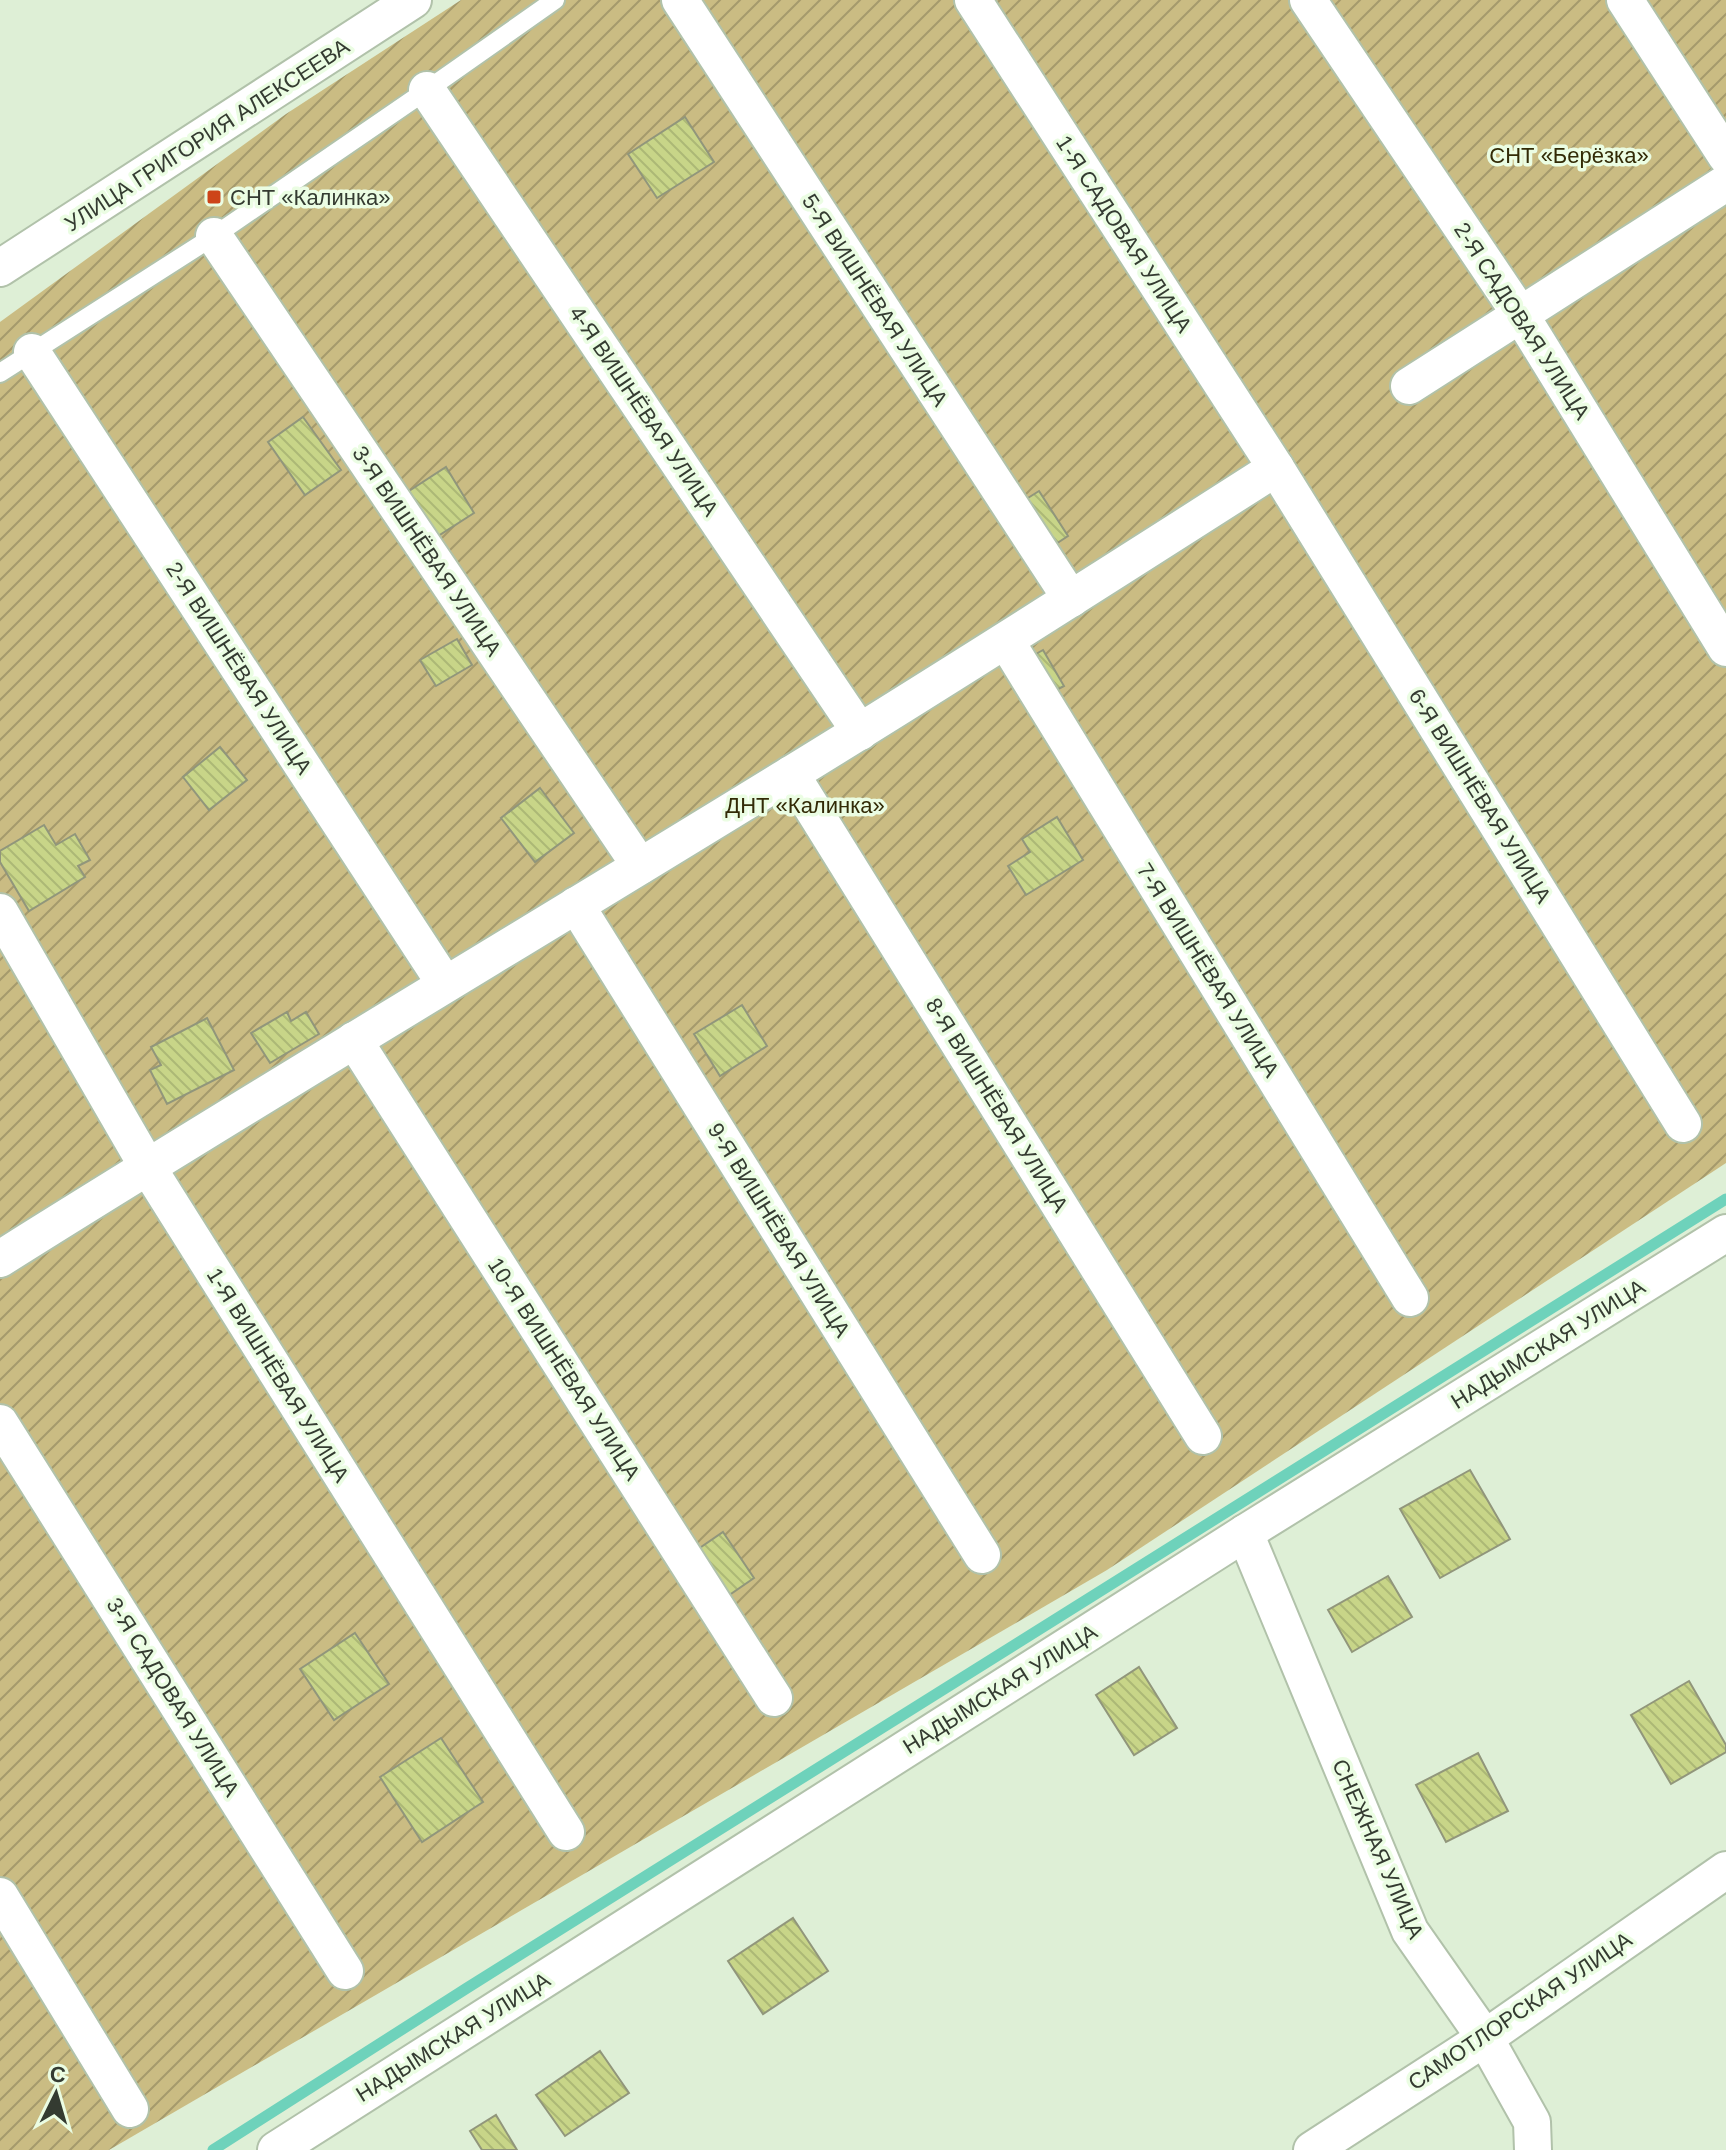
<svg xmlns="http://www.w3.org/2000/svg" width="1726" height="2150" font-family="Arial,sans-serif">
<defs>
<pattern id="garden-furrows" width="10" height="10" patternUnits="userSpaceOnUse" patternTransform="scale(2)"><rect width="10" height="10" fill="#cabc83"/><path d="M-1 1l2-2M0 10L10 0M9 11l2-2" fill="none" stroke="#a59a6c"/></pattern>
<pattern id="building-back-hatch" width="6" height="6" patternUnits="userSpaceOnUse" patternTransform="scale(2)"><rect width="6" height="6" fill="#c8d588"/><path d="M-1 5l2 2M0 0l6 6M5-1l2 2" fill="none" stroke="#acb876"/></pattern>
</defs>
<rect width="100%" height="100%" fill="#deefd6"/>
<!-- garden -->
<path fill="url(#garden-furrows)" d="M461 0H1726V1163L1107 1570 109 2150H0V322L286 114Z"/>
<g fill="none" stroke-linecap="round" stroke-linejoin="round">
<!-- stream -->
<path stroke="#6ed2bb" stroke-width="11" d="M213 2150 467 1988 1726 1199"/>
</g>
<!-- building -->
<g fill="url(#building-back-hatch)" stroke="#91967b" stroke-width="2">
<path d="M685 117 714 162 657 198 628 154Z"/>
<path d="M303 417 341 470 305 495 268 442Z"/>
<path d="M446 467 474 513 438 536 409 491Z"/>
<path d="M1039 491 1068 536 1048 549 1020 503Z"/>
<path d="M457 639 472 665 436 686 420 660Z"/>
<path d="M1043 650 1064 686 1049 694 1027 659Z"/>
<path d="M220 747 247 780 209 810 183 777Z"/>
<path d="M540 788 574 833 535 862 501 818Z"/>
<path d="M1057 817 1083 860 1026 895 1008 866 1030 852 1022 839Z"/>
<path d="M44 825 56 845 75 834 90 860 78 866 85 877 29 911 0 862V851Z"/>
<path d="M742 1005 767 1046 720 1076 694 1034Z"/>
<path d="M287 1012 291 1021 306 1012 319 1034 270 1063 251 1033Z"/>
<path d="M207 1018 234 1070 167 1104 150 1070 161 1065 151 1047Z"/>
<path d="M1470 1470 1510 1539 1440 1578 1400 1509Z"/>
<path d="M723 1532 754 1578 722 1600 691 1554Z"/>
<path d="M1388 1576 1412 1617 1352 1652 1328 1610Z"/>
<path d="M355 1633 389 1684 334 1720 300 1669Z"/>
<path d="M1139 1667 1177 1728 1134 1755 1096 1695Z"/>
<path d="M1689 1681 1726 1745V1752L1671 1784 1631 1715Z"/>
<path d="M441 1738 483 1802 422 1842 380 1777Z"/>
<path d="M1478 1753 1508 1811 1446 1842 1416 1785Z"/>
<path d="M793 1918 828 1971 763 2014 728 1961Z"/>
<path d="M600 2051 629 2093 565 2136 536 2095Z"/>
<path d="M496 2115 517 2150H482L470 2131Z"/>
</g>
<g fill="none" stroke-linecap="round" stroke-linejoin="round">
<!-- service casing -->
<g stroke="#b1c2aa" stroke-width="22">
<path id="service" d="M0 373 214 236 427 90 555 0"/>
</g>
<!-- minor casing -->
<g stroke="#b1c2aa" stroke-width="40">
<g id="minor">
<path d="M680 0 1071 599"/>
<path d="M973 0 1276 468 1683 1124"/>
<path d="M1308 0 1520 314 1726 648"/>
<path d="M1625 0 1726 156"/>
<path d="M427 90 860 732"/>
<path d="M214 236 640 866"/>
<path d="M0 268 413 0"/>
<path d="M32 352 445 984"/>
<path d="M1409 386 1726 183"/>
<path d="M1006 641 1410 1298"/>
<path d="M791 774 1203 1436"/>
<path d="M576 905 982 1555"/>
<path d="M0 912 147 1166 566 1832"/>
<path d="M354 1040 774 1698"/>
<path d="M0 1259C262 1094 528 936 791 774 954 674 1115 571 1276 468"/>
<path d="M0 1423 345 1971"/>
<path d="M1245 1533 1410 1931 1485 2038 1532 2122 1533 2150"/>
<path d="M0 1896 130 2109"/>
<path d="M276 2150 1245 1533 1726 1233"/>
<path d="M1312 2150 1485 2038 1726 1870"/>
</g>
</g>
<!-- service -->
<use href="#service" stroke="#fff" stroke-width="18"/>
<!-- minor -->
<use href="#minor" stroke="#fff" stroke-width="36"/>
</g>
<!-- markers -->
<rect fill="#cd4419" stroke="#ebfde3" stroke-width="3" x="206" y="189" width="16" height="16" rx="4"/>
<g text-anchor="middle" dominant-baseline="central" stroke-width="7" stroke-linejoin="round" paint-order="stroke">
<!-- street labels -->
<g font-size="22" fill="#343b31" stroke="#ebfde3">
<text transform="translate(207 135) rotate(-33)">УЛИЦА ГРИГОРИЯ АЛЕКСЕЕВА</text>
<text transform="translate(1124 234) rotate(57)">1-Я САДОВАЯ УЛИЦА</text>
<text transform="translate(875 300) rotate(57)">5-Я ВИШНЁВАЯ УЛИЦА</text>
<text transform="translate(1522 321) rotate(57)">2-Я САДОВАЯ УЛИЦА</text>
<text transform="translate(644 411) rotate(56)">4-Я ВИШНЁВАЯ УЛИЦА</text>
<text transform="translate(427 551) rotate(56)">3-Я ВИШНЁВАЯ УЛИЦА</text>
<text transform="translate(239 668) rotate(57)">2-Я ВИШНЁВАЯ УЛИЦА</text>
<text transform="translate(1480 796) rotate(58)">6-Я ВИШНЁВАЯ УЛИЦА</text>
<text transform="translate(1208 970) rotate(58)">7-Я ВИШНЁВАЯ УЛИЦА</text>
<text transform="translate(997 1105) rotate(58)">8-Я ВИШНЁВАЯ УЛИЦА</text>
<text transform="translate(779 1230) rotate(58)">9-Я ВИШНЁВАЯ УЛИЦА</text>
<text transform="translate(1548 1344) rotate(-32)">НАДЫМСКАЯ УЛИЦА</text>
<text transform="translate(564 1369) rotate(57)">10-Я ВИШНЁВАЯ УЛИЦА</text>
<text transform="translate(278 1375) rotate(58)">1-Я ВИШНЁВАЯ УЛИЦА</text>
<text transform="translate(1000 1689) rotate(-32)">НАДЫМСКАЯ УЛИЦА</text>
<text transform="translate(173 1697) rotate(58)">3-Я САДОВАЯ УЛИЦА</text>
<text transform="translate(1378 1849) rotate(66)">СНЕЖНАЯ УЛИЦА</text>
<text transform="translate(1520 2011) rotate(-34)">САМОТЛОРСКАЯ УЛИЦА</text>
<text transform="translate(453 2037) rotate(-32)">НАДЫМСКАЯ УЛИЦА</text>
</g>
<!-- park labels -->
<g font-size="22" fill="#322a06" stroke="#ebfde3">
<text x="1569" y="155">СНТ «Берёзка»</text>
<text x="805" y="805">ДНТ «Калинка»</text>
</g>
<!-- poi labels -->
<g font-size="22" fill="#343b31" stroke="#ebfde3" text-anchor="start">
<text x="230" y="197">СНТ «Калинка»</text>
</g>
</g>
<!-- north arrow -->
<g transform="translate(56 2094) rotate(5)" stroke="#ebfde3" stroke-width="6" paint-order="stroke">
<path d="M0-6L14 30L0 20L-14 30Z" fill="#343b31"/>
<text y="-12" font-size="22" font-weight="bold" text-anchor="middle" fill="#343b31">С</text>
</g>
</svg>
